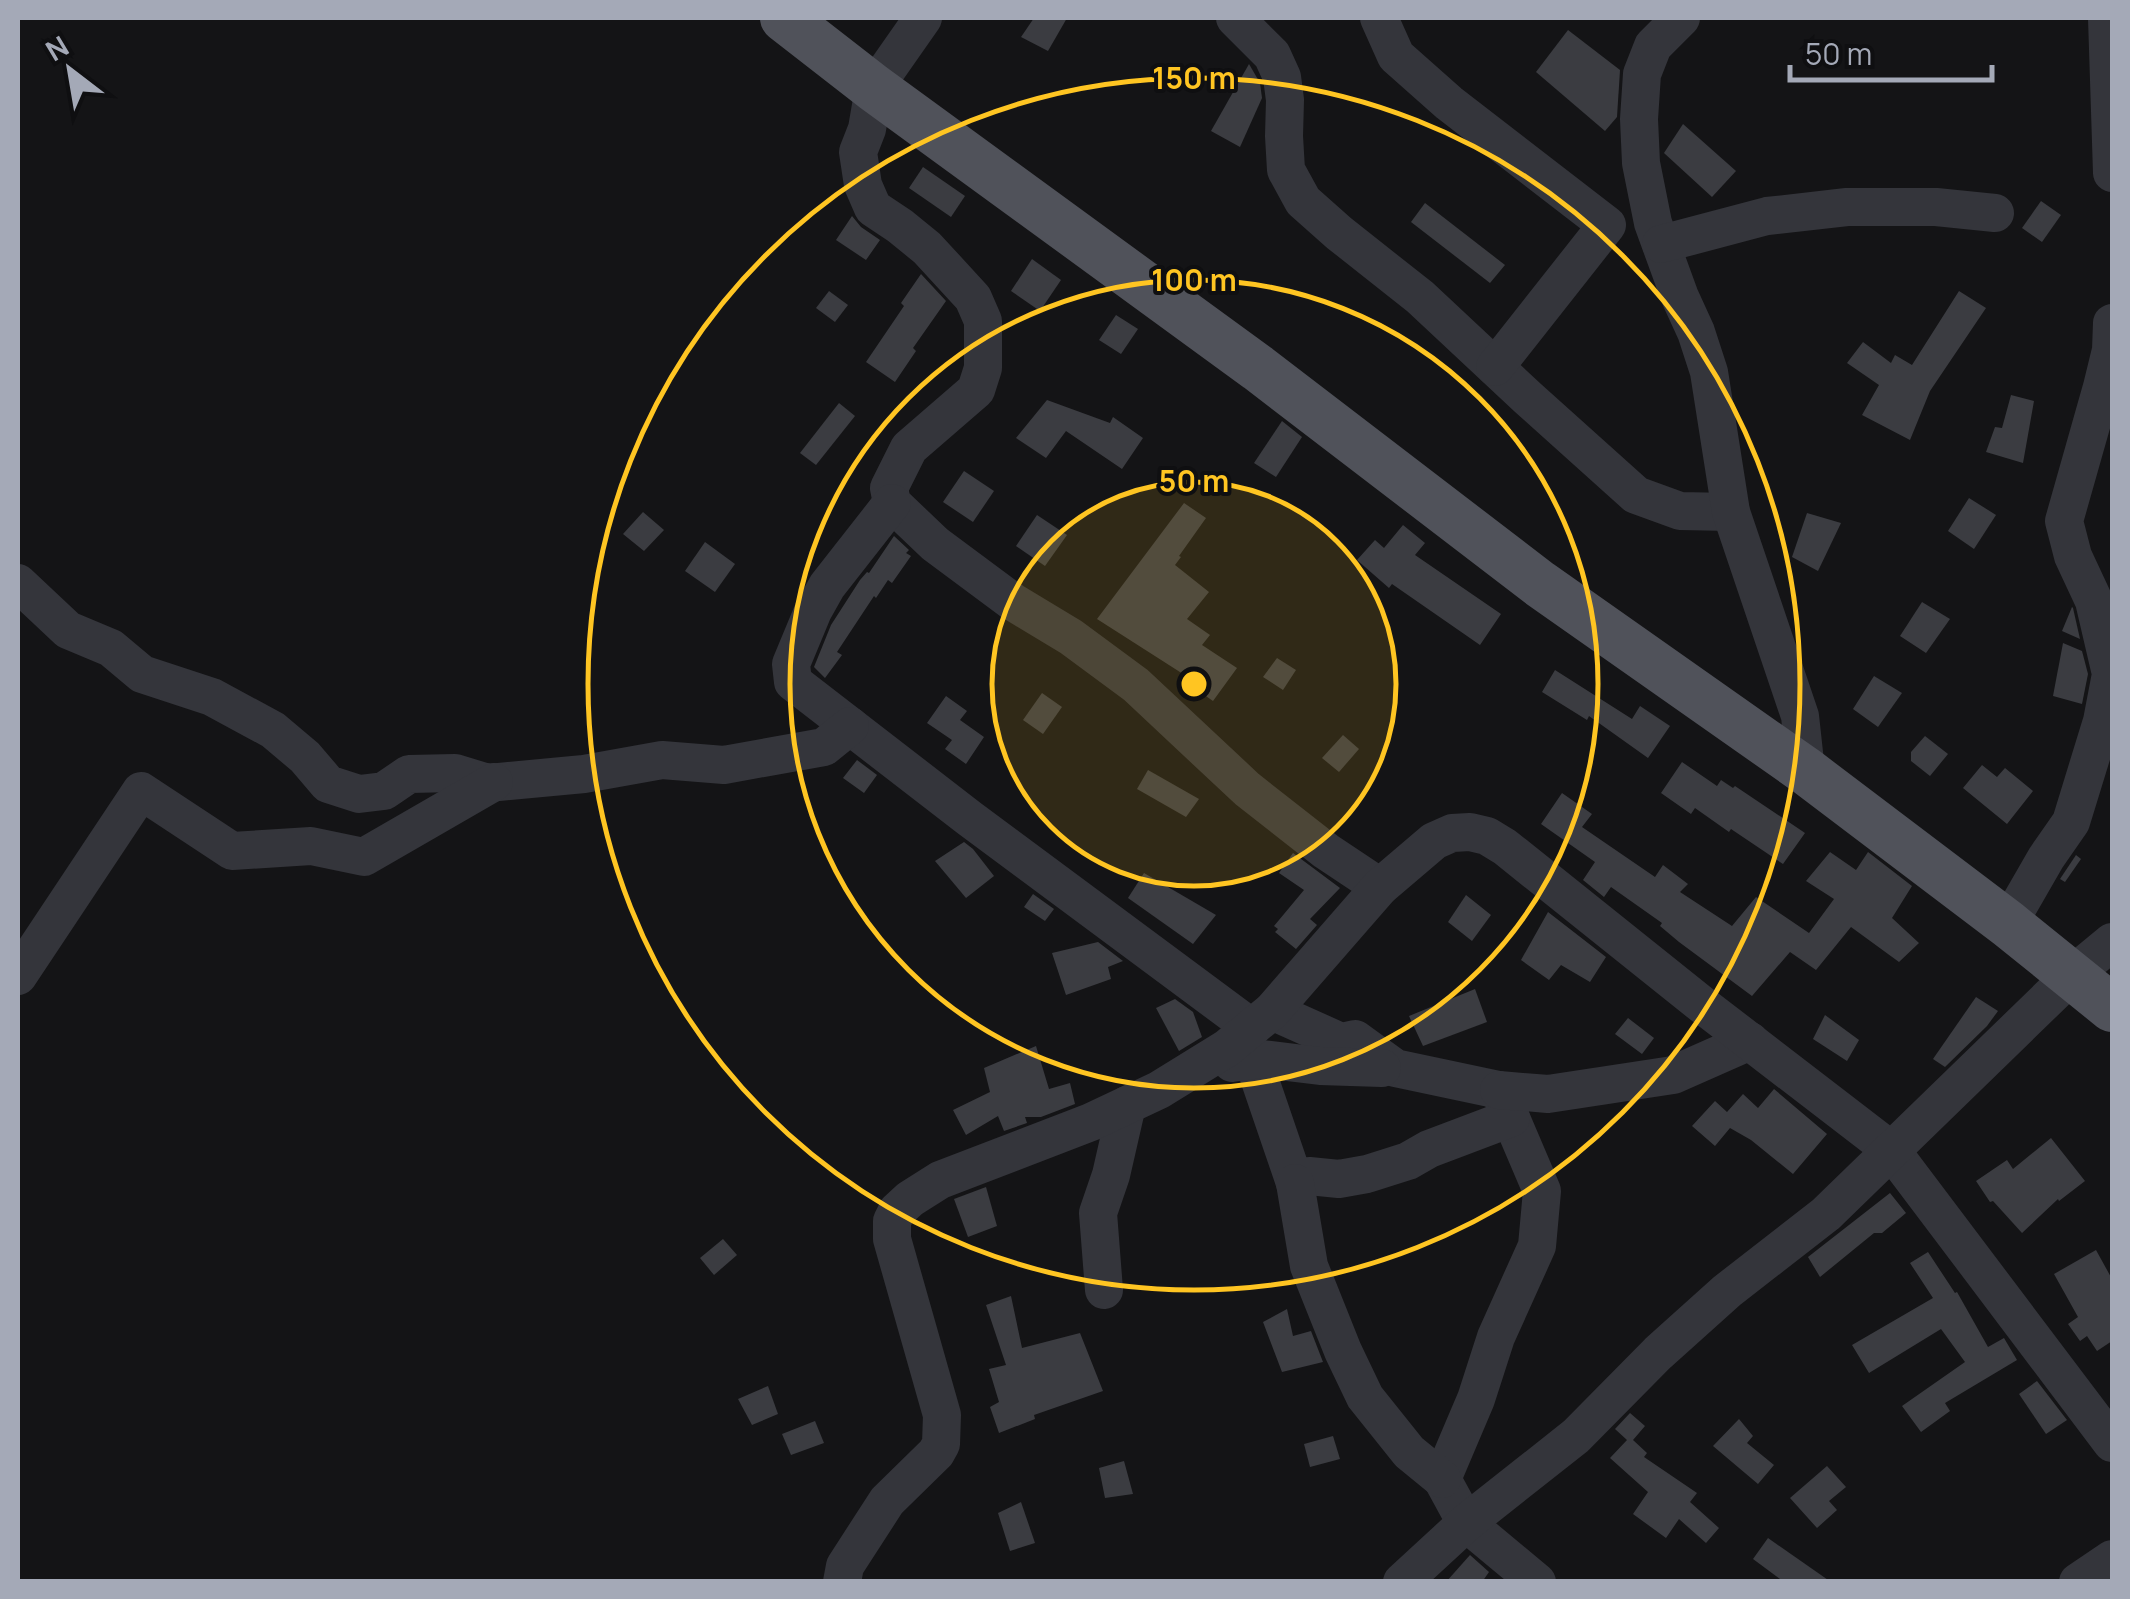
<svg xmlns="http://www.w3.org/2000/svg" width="2130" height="1599" font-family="Manrope,sans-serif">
<rect width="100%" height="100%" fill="#141416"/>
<!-- building -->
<g fill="#3b3c41">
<path d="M1034 18H1067L1048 51 1021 37Z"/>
<path d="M1568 30 1620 70 1617 117 1605 131 1536 72Z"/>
<path d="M1249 64 1260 83 1262 98 1240 147 1211 131Z"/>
<path d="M1683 124 1736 171 1712 197 1664 153Z"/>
<path d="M923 167 965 196 951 217 909 188Z"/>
<path d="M2041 201 2061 215 2042 242 2022 228Z"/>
<path d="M1425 203 1505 265 1490 283 1411 222Z"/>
<path d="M852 216 861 227 880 240 866 260 836 240Z"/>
<path d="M1032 259 1061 280 1040 311 1011 291Z"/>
<path d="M921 274 946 301 913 348 916 351 895 382 866 362 904 306 901 303Z"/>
<path d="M829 291 848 305 835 322 816 308Z"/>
<path d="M1959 291 1986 308 1930 391 1910 440 1862 415 1879 385 1847 363 1863 342 1891 363 1895 355 1912 365Z"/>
<path d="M1116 315 1138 329 1121 354 1099 340Z"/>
<path d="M2011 395 2034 401 2023 463 1986 452 1995 427 2002 428Z"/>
<path d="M1047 400 1110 423 1113 417 1143 438 1122 469 1066 431 1046 458 1016 438Z"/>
<path d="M839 403 855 416 816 465 800 453Z"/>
<path d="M1282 421 1302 437 1276 477 1254 463Z"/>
<path d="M964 471 994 491 973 522 943 502Z"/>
<path d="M1969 498 1996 515 1974 549 1948 531Z"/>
<path d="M1184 503 1206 518 1179 556 1181 557 1175 565 1209 592 1187 619 1210 635 1202 645 1237 668 1213 701 1190 685 1194 681 1097 619Z"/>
<path d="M643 512 664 530 644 551 623 534Z"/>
<path d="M1807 513 1841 523 1818 571 1792 557Z"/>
<path d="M1037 515 1067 535 1045 566 1016 546Z"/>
<path d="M1403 525 1425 543 1415 555 1501 614 1480 645 1392 584 1389 588 1357 560 1375 540 1384 548Z"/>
<path d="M894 536 909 550 906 553 911 556 892 583 888 580 876 598 874 596 837 652 842 655 825 678 814 667 831 625 860 580 867 572 869 573Z"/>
<path d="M705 542 735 564 715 592 685 571Z"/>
<path d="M1922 602 1950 619 1926 653 1900 636Z"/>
<path d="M2072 607 2073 608 2080 639 2062 631Z"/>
<path d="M2063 643 2082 651 2088 674 2082 704 2053 696Z"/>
<path d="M1277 658 1296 670 1283 690 1263 677Z"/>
<path d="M1555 670 1632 719 1640 706 1670 726 1648 758 1589 716 1587 720 1542 692Z"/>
<path d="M1874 676 1902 693 1878 727 1853 709Z"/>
<path d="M1042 693 1062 707 1043 734 1023 720Z"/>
<path d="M946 696 967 711 960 720 984 737 966 764 945 749 952 740 927 723Z"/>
<path d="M1343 735 1359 749 1339 772 1322 758Z"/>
<path d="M1925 736 1948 754 1930 776 1911 761V752Z"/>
<path d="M857 760 877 775 864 793 843 778Z"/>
<path d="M1682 762 1717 786 1721 780 1733 788 1735 786 1805 833 1783 864 1731 829 1729 832 1695 808 1691 814 1661 793Z"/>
<path d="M1982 765 1997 777 2005 768 2033 791 2007 824 1963 788Z"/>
<path d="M1148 770 1199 799 1186 817 1137 789Z"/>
<path d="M1562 793 1592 814 1582 827 1655 877 1663 865 1688 884 1680 892 1732 926 1756 897 1809 933 1834 899 1806 881 1830 852 1856 870 1868 852 1912 886 1892 918 1919 943 1899 962 1851 927 1816 970 1790 952 1752 996 1679 942 1660 926 1662 923 1611 887 1604 897 1583 880 1595 862 1541 824Z"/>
<path d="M964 842 973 849 994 876 966 898 935 861Z"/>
<path d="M1293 853 1340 888 1310 919 1317 925 1296 949 1275 932 1278 929 1274 926 1304 890 1279 873Z"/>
<path d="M2076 855 2081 859 2065 882 2060 879Z"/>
<path d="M1144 873 1216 915 1193 944 1128 898Z"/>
<path d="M1033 894 1054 909 1045 921 1024 907Z"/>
<path d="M1466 895 1491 915 1472 941 1448 922Z"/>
<path d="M1548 912 1606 957 1590 982 1561 965 1549 980 1521 960Z"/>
<path d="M1098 942 1123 961 1108 967 1111 979 1066 995 1052 953Z"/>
<path d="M1475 989 1487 1022 1423 1046 1409 1016Z"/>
<path d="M1976 997 1998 1011 1987 1026 1945 1067 1933 1059Z"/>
<path d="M1175 999 1193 1012 1202 1037 1179 1051 1156 1008Z"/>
<path d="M1825 1015 1859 1040 1847 1061 1813 1039Z"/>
<path d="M1628 1018 1654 1038 1642 1054 1615 1034Z"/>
<path d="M1036 1046 1049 1089 1070 1083 1075 1104 1041 1117H1025L1027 1123 1004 1131 998 1116 966 1135 953 1110 990 1092 984 1068Z"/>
<path d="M1774 1089 1827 1134 1793 1174 1751 1140 1730 1128 1715 1146 1692 1126 1715 1101 1727 1112 1743 1094 1758 1108Z"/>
<path d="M2051 1138 2085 1181 2059 1201 2058 1199 2022 1233 1993 1201 1990 1202 1976 1181 2007 1160 2013 1169Z"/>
<path d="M986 1187 997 1226 968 1237 954 1199Z"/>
<path d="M1890 1193 1906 1213 1882 1233H1874L1820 1277 1808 1257Z"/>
<path d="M723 1239 737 1255 714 1275 700 1258Z"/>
<path d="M2096 1250 2112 1279V1341L2097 1351 2087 1336 2080 1341 2068 1324 2078 1317 2054 1274Z"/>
<path d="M1928 1252 1955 1293 1957 1292 1988 1347 2004 1338 2017 1360 1945 1403 1950 1411 1921 1432 1902 1406 1965 1362 1941 1329 1869 1373 1852 1345 1933 1298 1910 1263Z"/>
<path d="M1011 1296 1022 1348 1080 1333 1103 1391 1034 1415 1035 1419 999 1433 990 1407 999 1402 989 1369 1006 1365 986 1305Z"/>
<path d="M1287 1309 1293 1336 1311 1331 1323 1362 1282 1372 1263 1322Z"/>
<path d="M2037 1381 2067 1420 2046 1434 2019 1394Z"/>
<path d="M768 1386 778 1414 752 1425 738 1399Z"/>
<path d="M1630 1413 1645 1426 1633 1440 1647 1453 1644 1457 1697 1493 1690 1502 1719 1528 1706 1543 1679 1519 1666 1538 1633 1514 1648 1492 1610 1458 1627 1440 1615 1429Z"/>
<path d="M1739 1419 1753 1436 1747 1443 1774 1465 1758 1484 1713 1446Z"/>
<path d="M815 1421 824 1443 791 1455 782 1434Z"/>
<path d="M1333 1436 1340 1459 1310 1467 1304 1444Z"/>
<path d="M1124 1461 1133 1494 1105 1498 1099 1468Z"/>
<path d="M1827 1466 1846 1487 1829 1501 1837 1510 1817 1528 1790 1498Z"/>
<path d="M1021 1502 1035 1543 1010 1551 998 1513Z"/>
<path d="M1768 1538 1831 1582H1784L1753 1559Z"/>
<path d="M1470 1555 1489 1572 1482 1582H1446Z"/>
</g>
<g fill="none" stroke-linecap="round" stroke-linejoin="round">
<!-- minor -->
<g stroke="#34353b" stroke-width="38">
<path d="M923 18 874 88 867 129 858 152 863 185 873 208 900 226 927 248 973 298 983 321V368L976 390 909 448 889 488 892 503 935 544 1013 602 1071 637 1136 685 1247 789 1326 851 1380 887"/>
<path d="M1235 18 1272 55 1282 77 1285 100 1284 136 1286 170 1303 201 1339 233 1420 297 1528 398 1636 495 1680 511 1731 512"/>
<path d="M1379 18 1396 56 1449 103 1607 225 1495 367"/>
<path d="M1681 18 1653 46 1642 74 1639 119 1641 163 1653 223 1680 297 1696 332 1709 372 1731 512 1800 716 1806 771"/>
<path d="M2107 18 2112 173"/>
<path d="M1661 244 1767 216 1847 207H1936L1995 213"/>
<path d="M892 503 827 586 813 611 791 664 793 682 969 818 1252 1028"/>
<path d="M18 583 68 630 111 648 142 674 212 697 273 730 305 757 328 784 359 794 384 791 409 774 455 773 488 783 584 774 662 760 724 765 824 747 850 726"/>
<path d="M2008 924 2046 858 2071 822 2102 721 2111 674 2094 601 2073 556 2064 521 2102 387 2111 350 2112 323"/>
<path d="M18 976 141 791 232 851 311 846 364 857 494 782"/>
<path d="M1272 1011 1341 1042 1355 1039 1395 1068 1499 1090 1542 1191 1537 1246 1496 1337 1476 1399 1442 1479 1466 1523 1537 1582"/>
<path d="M1253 1060 1295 1183 1309 1176 1339 1179 1367 1174 1408 1161 1429 1149 1511 1118"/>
<path d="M1232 1063 1262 1059 1320 1066 1382 1068"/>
<path d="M1499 1090 1548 1094 1673 1075 1750 1041"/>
<path d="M1295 1183 1309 1266 1343 1351 1365 1397 1409 1452 1442 1479"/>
<path d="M1104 1290 1098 1213 1111 1175 1127 1105"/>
<path d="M842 1582 845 1566 887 1501 936 1453 941 1444 942 1415 892 1239V1221L897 1211 910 1199 940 1180 1091 1122 1159 1090 1227 1048 1272 1011 1380 887 1434 841 1452 833 1470 832 1487 836 1505 847 1705 1007 1891 1150 2112 1443"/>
<path d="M1402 1582 1466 1523 1576 1436 1658 1353 1727 1291 1826 1214 2072 975 2112 942"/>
<path d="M2078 1582 2112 1559"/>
</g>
<!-- major -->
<path stroke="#50525a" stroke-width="48" d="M784 18 874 88 1258 368 1540 584 1806 771 2008 924 2112 1008"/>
</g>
<!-- distance rings -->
<circle cx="1194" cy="684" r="202" fill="#ffc522" fill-opacity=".12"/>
<g fill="none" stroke="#ffc522" stroke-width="5">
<circle cx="1194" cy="684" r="202"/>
<circle cx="1194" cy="684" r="404"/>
<circle cx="1194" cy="684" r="606"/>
</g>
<circle cx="1194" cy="684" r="15" fill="#ffc522" stroke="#0f0f11" stroke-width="5"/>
<g font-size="30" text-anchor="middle" font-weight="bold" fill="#ffc522" stroke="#0f0f11" stroke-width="8" stroke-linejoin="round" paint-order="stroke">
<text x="1194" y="89">150 m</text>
<text x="1194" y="291">100 m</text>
<text x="1194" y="492">50 m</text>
</g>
<!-- border -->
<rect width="2130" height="1599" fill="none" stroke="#a4a9b7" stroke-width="40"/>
<!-- north arrow -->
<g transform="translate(70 70) rotate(329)" stroke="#0f0f11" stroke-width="8" paint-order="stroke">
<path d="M0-8L18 38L0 25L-18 38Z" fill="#a4a9b7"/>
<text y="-15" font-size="28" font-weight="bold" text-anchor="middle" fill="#a4a9b7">N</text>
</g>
<!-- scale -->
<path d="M1790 65v15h202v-15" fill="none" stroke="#a4a9b7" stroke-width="5"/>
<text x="1805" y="65" font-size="30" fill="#a4a9b7" stroke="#0f0f11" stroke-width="8" paint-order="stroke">50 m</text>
</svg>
